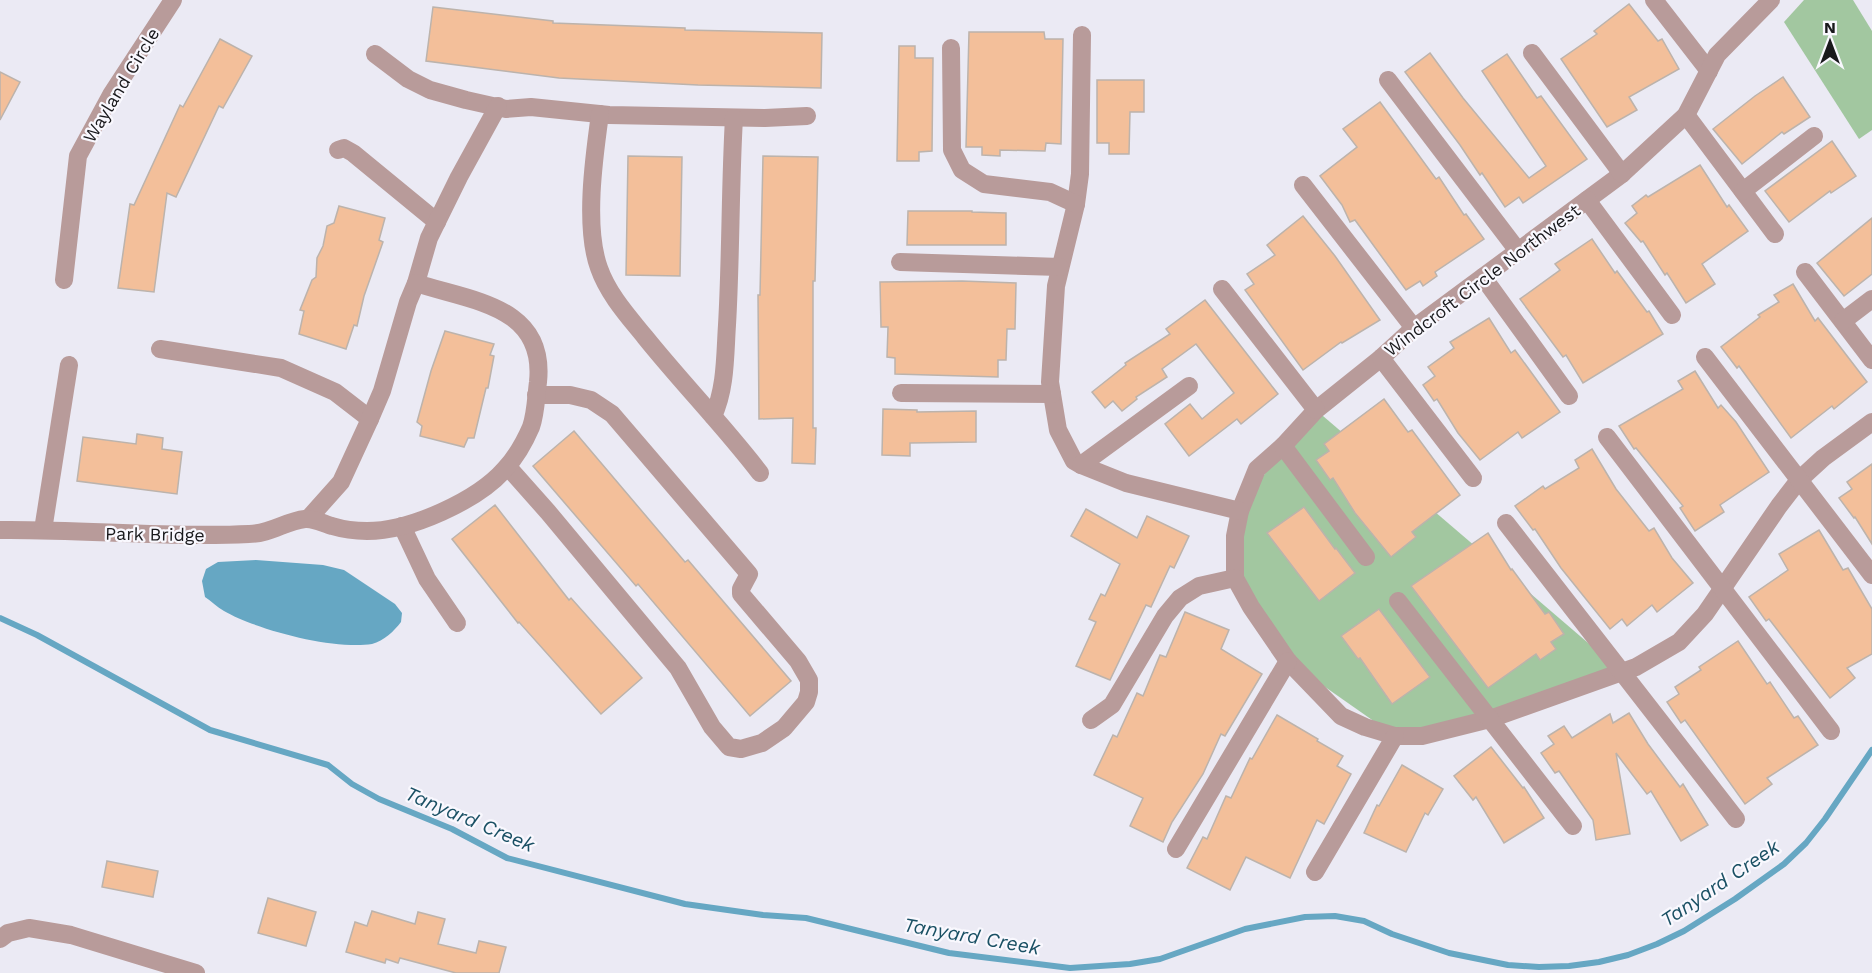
<svg xmlns="http://www.w3.org/2000/svg" width="1872" height="973" font-family="'Work Sans',sans-serif">
<rect width="100%" height="100%" fill="#ebeaf4"/>
<!-- green -->
<g fill="#a2c7a0">
<path d="M1804 0H1853L1872 31V130L1859 139 1784 22Z"/>
<path d="M1316 410 1622 672 1490 719 1395 736 1288 661 1235 578 1240 511 1283 446Z"/>
</g>
<!-- water -->
<path fill="#66a7c3" d="M256 560 323 565 344 570 395 604 402 613 401 622C394 631 384 641 372 644 334 650 257 630 224 611 217 607 211 601 205 597L202 581 206 569 218 562Z"/>
<g fill="none" stroke-linecap="round" stroke-linejoin="round">
<!-- stream -->
<path stroke="#66a7c3" stroke-width="6" d="M0 618 37 635 210 730 328 765 352 784 379 799 452 829 507 858 685 904 763 915 806 918 949 953 1070 968 1130 964 1160 959 1245 929 1305 917 1335 916 1364 921 1392 934 1449 953 1508 965 1539 967 1569 966 1599 962 1628 955 1657 944 1684 931 1735 899 1784 864 1806 843 1825 819 1872 750"/>
</g>
<!-- building -->
<g fill="#f3bf9a" stroke="#bcb3ac" stroke-width="1.5">
<path d="M1629 4 1658 41 1662 39 1679 69 1629 97 1637 110 1607 127 1561 59 1597 34 1594 31Z"/>
<path d="M433 7 553 21V23L685 28V30L822 33 821 88 698 85 559 78 426 61Z"/>
<path d="M969 32H1044L1045 39H1063L1061 144 1046 143 1045 151 1000 150V156L982 155V147H966Z"/>
<path d="M220 39 252 56 223 108 219 106 176 197 167 193 154 292 118 288 130 204 134 205 180 105 183 107Z"/>
<path d="M899 46H915V58H933L932 151 919 152V161H897Z"/>
<path d="M1430 53 1463 98 1529 178 1546 166 1482 71 1507 54 1537 98 1541 96 1587 159 1523 203 1519 197 1505 207 1482 173 1480 175 1460 145 1405 72Z"/>
<path d="M0 72 20 82 0 120Z"/>
<path d="M1783 77 1810 117 1784 134 1782 132 1742 164 1713 129 1755 96Z"/>
<path d="M1097 80H1144V112H1130L1129 154H1109V143H1097Z"/>
<path d="M1380 102 1436 179 1439 177 1464 215 1466 214 1484 239 1435 272 1437 276 1423 286 1420 281 1406 290 1355 220 1350 222 1342 205 1320 176 1357 147 1343 129Z"/>
<path d="M1832 141 1856 176 1831 193 1830 191 1789 222 1765 191Z"/>
<path d="M628 156 682 157 680 276 626 275Z"/>
<path d="M763 156 818 157 815 281H813V428H816L815 464 792 463 793 418 759 419 758 295H760Z"/>
<path d="M1700 165 1727 207 1729 205 1748 231 1702 264 1715 284 1686 303 1667 273 1665 275 1643 241 1641 242 1625 223 1637 213 1632 206 1646 195 1648 197Z"/>
<path d="M339 206 385 218 379 240 383 242 364 296 357 326 354 325 346 349 299 334 304 311 300 310 312 280 316 277 317 258 323 246 327 226 334 223Z"/>
<path d="M908 211H972V212L1006 213V245H907Z"/>
<path d="M1303 216 1335 256 1380 320 1342 343 1341 342 1303 370 1245 290 1254 284 1247 274 1275 255 1267 245Z"/>
<path d="M1872 218V274L1844 296 1817 263Z"/>
<path d="M1592 239 1615 273 1617 271 1647 312 1649 311 1663 334 1583 383 1566 355 1563 357 1520 299 1560 270 1555 264Z"/>
<path d="M962 281 1016 283 1015 329H1007L1006 360H998V377L895 374V358L887 357 888 327H881L880 282Z"/>
<path d="M1793 284 1815 321 1818 318 1867 382 1834 409 1832 406 1791 438 1739 366 1737 368 1721 347 1760 317 1758 315 1779 302 1774 295Z"/>
<path d="M1205 300 1278 394 1241 424 1237 419 1189 456 1165 424 1190 404 1202 419 1234 393 1196 344 1162 369 1167 377 1136 397 1137 399 1122 411 1113 401 1105 408 1092 392 1126 365 1125 363 1170 334 1166 329Z"/>
<path d="M1489 318 1511 353 1515 350 1560 412 1522 438 1518 432 1480 460 1458 433 1437 399 1434 401 1423 385 1435 376 1428 367 1454 348 1450 342Z"/>
<path d="M445 331 494 344 490 355 494 356 488 388H486L474 438H468L464 447 420 436 422 426 417 422 431 371Z"/>
<path d="M1695 371 1718 408 1721 405 1736 422 1769 472 1720 505 1724 512 1695 531 1680 508 1683 506 1636 448 1634 449 1619 426 1683 389 1678 381Z"/>
<path d="M1384 399 1408 432 1412 430 1460 495 1412 532 1416 537 1391 557 1355 513 1333 478 1330 480 1316 460 1329 451 1324 444Z"/>
<path d="M883 409 917 410V412L976 411V442L910 443V456L882 455Z"/>
<path d="M574 431 685 562 688 560 791 681 750 716 638 584 636 586 533 466Z"/>
<path d="M137 434 163 438 162 449 182 452 177 494 77 481 83 437 136 444Z"/>
<path d="M1592 449 1616 489 1649 531 1654 528 1672 558 1693 583 1657 612 1652 605 1627 626 1622 619 1610 629 1561 568 1535 529 1533 530 1515 506 1543 486 1545 489 1579 468 1575 460Z"/>
<path d="M1872 464V544L1855 517 1854 518 1839 498 1852 489 1847 482Z"/>
<path d="M495 505 569 600 571 598 642 678 601 714 519 622 518 623 452 539Z"/>
<path d="M1304 507 1335 549 1336 548 1355 573 1319 601 1267 533Z"/>
<path d="M1086 509 1137 538 1147 516 1189 536 1174 568 1170 566 1151 607 1146 605 1110 680 1076 666 1096 622 1089 619 1101 594 1105 596 1120 564 1071 536Z"/>
<path d="M1819 530 1843 570 1848 568 1872 609V654L1847 668 1855 678 1830 698 1769 619 1766 621 1749 597 1788 570 1779 554Z"/>
<path d="M1488 533 1511 570 1512 569 1545 614 1549 612 1564 634 1551 642 1556 649 1540 660 1536 654 1488 688 1411 586Z"/>
<path d="M1379 609 1430 677 1392 704 1360 658 1358 659 1341 636Z"/>
<path d="M1185 612 1229 630 1221 649 1262 674 1225 736 1221 734 1203 774 1172 822 1163 842 1130 826 1143 798 1094 775 1113 735 1117 737 1137 693 1143 696 1160 655 1166 657Z"/>
<path d="M1738 641 1767 684 1770 682 1794 718 1798 716 1818 745 1767 778 1772 784 1745 804 1685 720 1681 723 1667 702 1679 694 1675 687 1701 670 1699 667Z"/>
<path d="M1629 713 1648 744 1680 787 1683 784 1708 825 1681 841 1651 791 1647 794 1616 753 1630 834 1596 840 1593 820 1559 771 1555 773 1541 753 1554 744 1548 736 1564 726 1572 738 1610 714 1613 723Z"/>
<path d="M1277 715 1318 739 1317 741 1343 756 1337 766 1351 774 1324 824 1317 820 1290 878 1246 857 1230 890 1187 868 1203 837 1207 839 1226 796 1231 798 1250 758 1252 759Z"/>
<path d="M1491 747 1523 788 1524 787 1544 818 1504 843 1476 797 1473 800 1454 776Z"/>
<path d="M1402 765 1443 789 1428 815 1425 813 1406 852 1364 833 1377 805 1379 806Z"/>
<path d="M107 861 158 871 153 897 102 887Z"/>
<path d="M268 898 316 912 306 946 258 933Z"/>
<path d="M372 911 415 924 418 912 445 919 438 944 476 953 479 941 506 947 499 973H456L400 958 398 963 386 959 385 963 346 952 355 922 367 926Z"/>
</g>
<g fill="none" stroke-linecap="round" stroke-linejoin="round">
<!-- minor -->
<g stroke="#b89b9a" stroke-width="18">
<path d="M1654 0 1709 71"/>
<path d="M1771 0 1717 55 1686 115 1622 174 1414 328 1381 358 1316 410 1283 446 1257 469 1240 511 1235 536V578L1251 607 1288 661 1341 716 1365 727 1395 736H1422L1490 719 1636 667 1679 642 1705 614 1779 506 1799 480 1823 458 1872 422"/>
<path d="M1082 35 1080 174 1076 204 1056 286 1050 382 1058 430 1074 461 1081 465 1126 483 1240 511"/>
<path d="M951 48 952 150 962 170 984 184 1050 192 1076 204"/>
<path d="M1532 53 1622 174"/>
<path d="M375 54 408 79 430 90 466 100 506 109 531 107 609 115 765 118 807 116"/>
<path d="M1388 80 1518 251"/>
<path d="M600 114C594 157 584 227 599 268 608 294 628 316 645 337 682 383 724 426 760 473"/>
<path d="M1686 115 1775 234"/>
<path d="M338 150 344 148 353 153 437 222"/>
<path d="M1303 185 1414 328"/>
<path d="M1743 191 1814 136"/>
<path d="M1587 200 1672 315"/>
<path d="M900 262 1060 267"/>
<path d="M1805 272 1872 360"/>
<path d="M1483 277 1569 396"/>
<path d="M64 280 78 156 111 95 173 0"/>
<path d="M1222 289 1316 410"/>
<path d="M1843 321 1872 299"/>
<path d="M160 349 281 368 335 392 370 419"/>
<path d="M1705 357 1872 575"/>
<path d="M1381 358 1473 478"/>
<path d="M901 393 1052 394"/>
<path d="M713 416C726 389 725 354 727 325 731 256 730 187 734 118"/>
<path d="M1607 437 1831 731"/>
<path d="M1283 446 1366 557"/>
<path d="M1081 465 1189 386"/>
<path d="M508 467 548 512 678 668 712 727 729 747 741 749 762 743 784 728 806 702 809 692V680L798 661 741 594V589L749 574 612 414 591 400 570 395H536"/>
<path d="M308 519 341 482 370 419 382 391 408 302 416 283 429 238 459 177 498 106"/>
<path d="M1506 523 1736 819"/>
<path d="M402 526 427 579 457 623"/>
<path d="M0 530C83 529 166 538 249 534 270 534 286 521 305 519 314 518 324 524 332 526 342 529 356 531 367 531 410 531 477 501 505 469 515 458 525 441 531 427 536 413 536 396 538 382 546 305 470 301 416 283"/>
<path d="M43 530 69 365"/>
<path d="M1398 601 1573 826"/>
<path d="M1091 720 1112 705 1165 616 1180 598 1199 586 1235 578"/>
<path d="M1176 849 1288 661"/>
<path d="M1315 872 1395 736"/>
<path d="M0 939 8 933 29 928 71 935 196 973"/>
</g>
</g>
<g text-anchor="middle" dominant-baseline="central" stroke-width="4.5" stroke-linejoin="round" paint-order="stroke">
<!-- street labels -->
<g font-size="18" fill="#19191c" stroke="#f9f8fe">
<text transform="translate(121 85) rotate(-59)">Wayland Circle</text>
<text transform="translate(1482 280) rotate(-37)">Windcroft Circle Northwest</text>
<text transform="translate(155 534) rotate(1)">Park Bridge</text>
</g>
<!-- water labels -->
<g font-size="20" font-style="italic" fill="#1a5064" stroke="#f9f8fe">
<text transform="translate(470 819) rotate(23)">Tanyard Creek</text>
<text transform="translate(1720 883) rotate(-34)">Tanyard Creek</text>
<text transform="translate(972 936) rotate(10)">Tanyard Creek</text>
</g>
</g>
<!-- north arrow -->
<g transform="translate(1830 42)" stroke="#f9f8fe" stroke-width="4.5" paint-order="stroke">
<path d="M0-4.5L10 22L0 15L-10 22Z" fill="#19191c"/>
<text y="-9" font-size="16" font-weight="bold" text-anchor="middle" fill="#19191c">N</text>
</g>
</svg>
